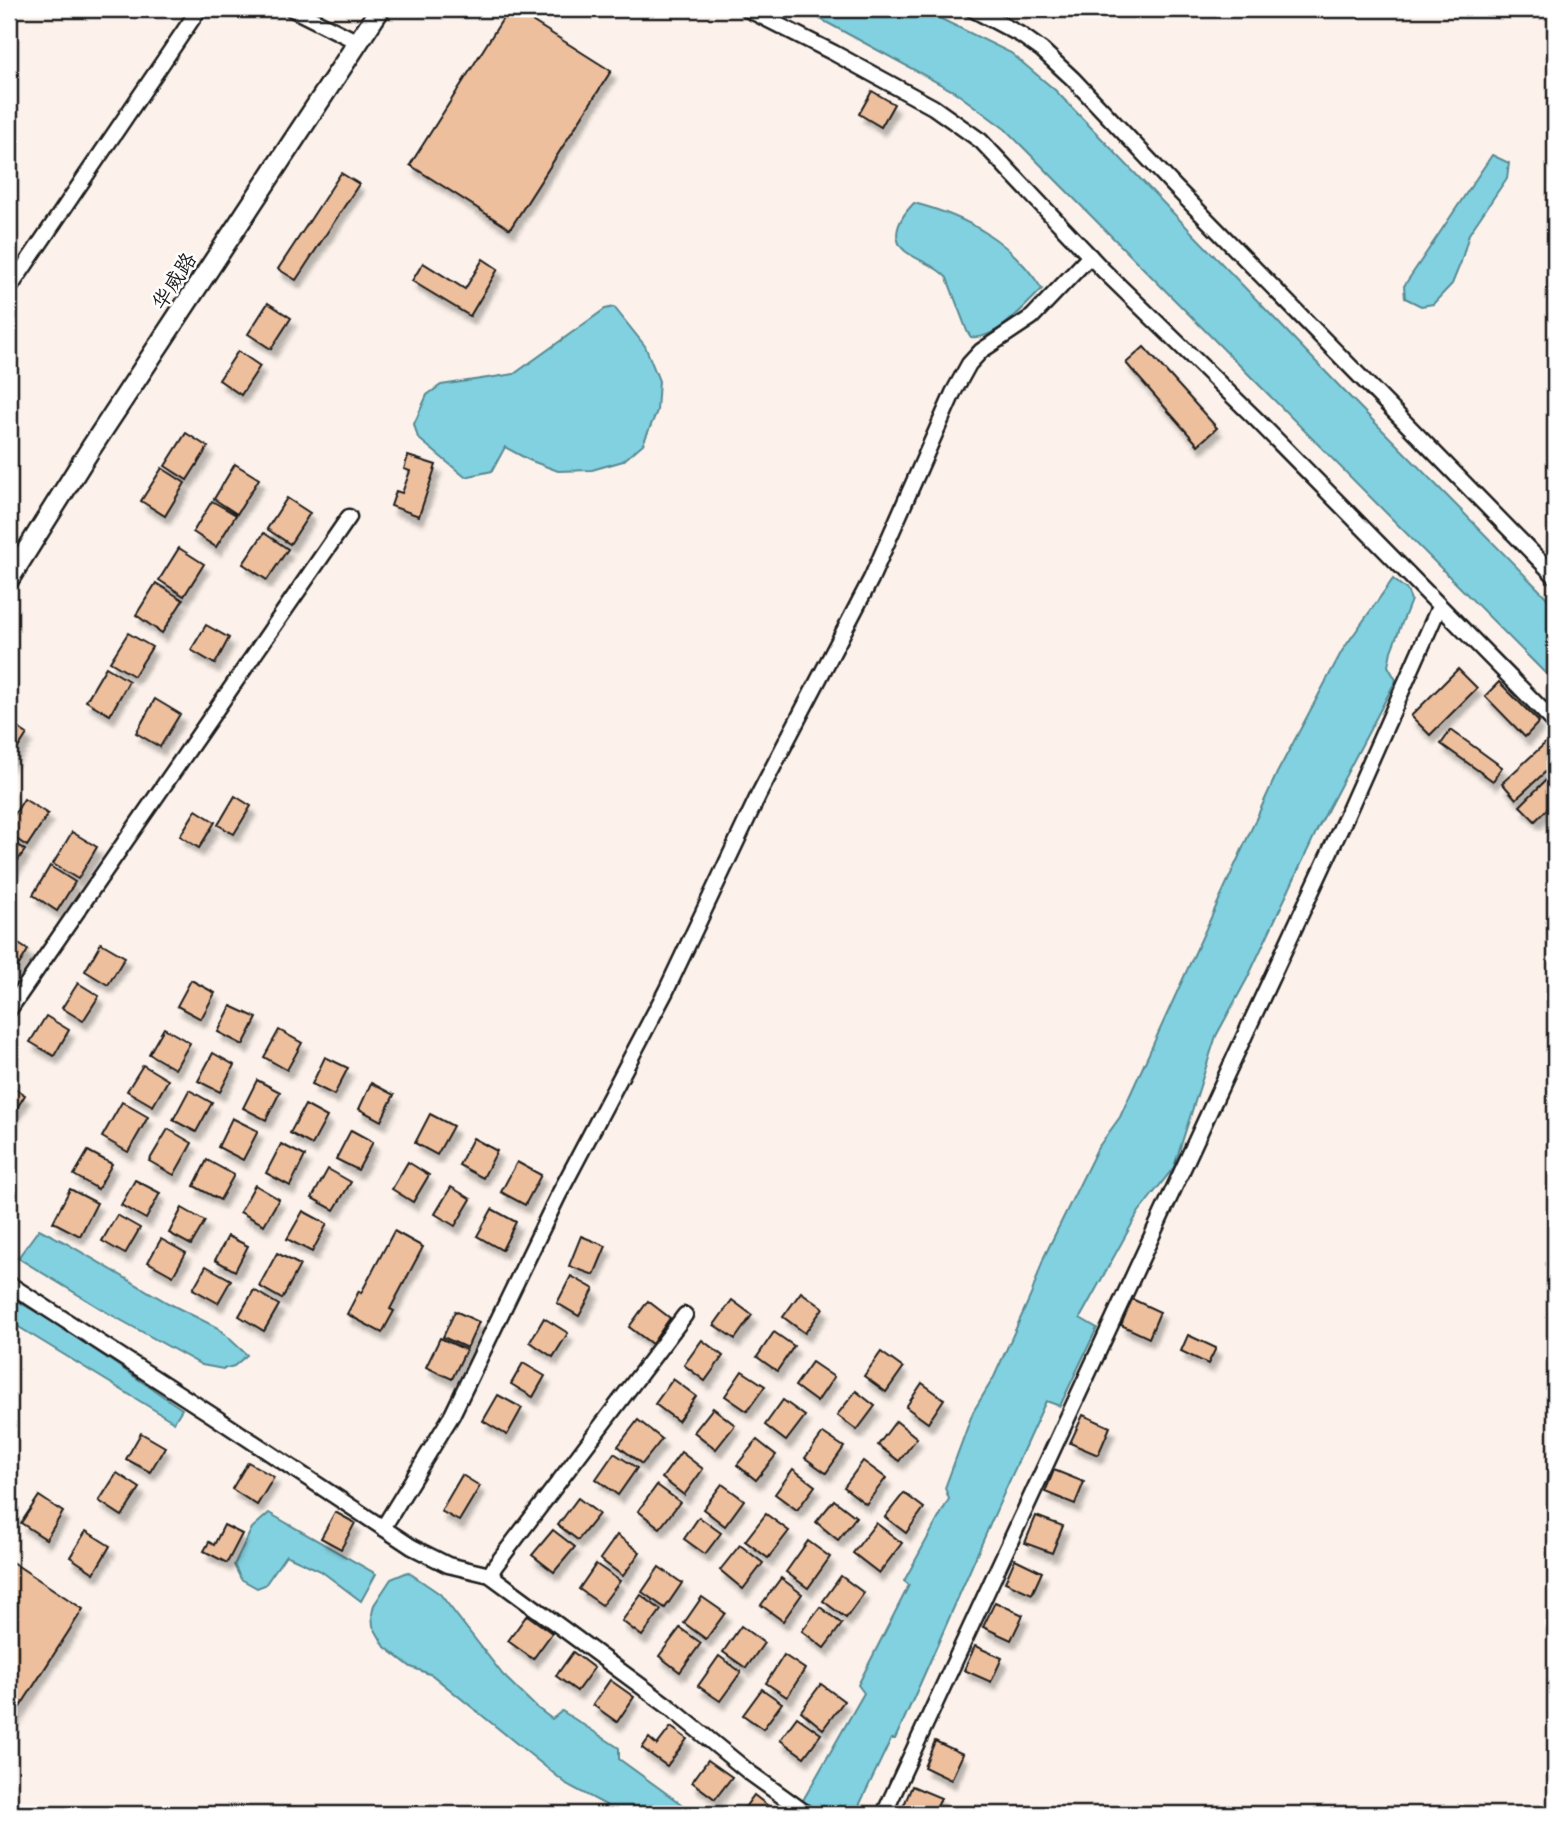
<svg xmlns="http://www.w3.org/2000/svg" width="1564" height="1823" font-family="Sriracha,'LXGW WenKai TC',sans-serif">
<defs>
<filter id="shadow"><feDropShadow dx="4.5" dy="8" stdDeviation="2" flood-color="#0004"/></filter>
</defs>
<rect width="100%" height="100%" fill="#fcf2eb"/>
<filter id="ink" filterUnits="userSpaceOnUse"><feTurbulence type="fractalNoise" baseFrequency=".0143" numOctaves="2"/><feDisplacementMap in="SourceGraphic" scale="14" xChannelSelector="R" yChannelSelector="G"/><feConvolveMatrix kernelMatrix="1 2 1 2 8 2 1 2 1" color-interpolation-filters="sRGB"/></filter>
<g filter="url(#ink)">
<!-- water -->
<g fill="#82d1e0" stroke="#598992" stroke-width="2">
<path d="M802 9H921L1011 53 1055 90 1345 392 1555 606V683L1005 129 955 92Z"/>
<path d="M1492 155 1509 163 1507 178 1469 234 1461 262 1452 284 1433 304 1421 306 1405 298 1404 286Z"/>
<path d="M914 203C968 217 1011 241 1042 289 1026 305 995 341 971 337L967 331 947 278C936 265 918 261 905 251 888 236 902 215 914 203Z"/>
<path d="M614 307 645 346 659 381 657 411 643 444 623 461 592 470 558 471 529 460 505 447 492 471 465 477 418 438 414 424 427 395 441 385 514 374 605 309Z"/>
<path d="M1393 579 1407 590 1411 600 1391 651 1388 666 1396 680 1318 828 1248 977 1216 1036 1174 1167 1138 1213 1080 1318 1097 1328 1060 1406 1046 1401C993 1513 947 1627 895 1739H891L855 1814H817L802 1802 864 1693 858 1685 909 1585 904 1581 949 1499 945 1488 973 1412 994 1377 1031 1295 1044 1257 1097 1149 1120 1117 1277 773 1342 651Z"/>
<path d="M39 1229 64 1242 168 1303 218 1328 247 1355 234 1366 223 1369 202 1365 108 1313 18 1258Z"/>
<path d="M9 1296 61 1327 182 1409 174 1422 9 1321Z"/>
<path d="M269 1513 376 1574 361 1601 321 1571 286 1555 265 1585 257 1588 241 1579 234 1565 252 1528Z"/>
<path d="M408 1572 440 1594 503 1675 536 1707 552 1719 562 1711 619 1748V1759L688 1809 691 1814H611L606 1805 568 1785 432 1675 411 1667 385 1647 373 1626 372 1614 374 1605 391 1579Z"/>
</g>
<!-- building -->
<g fill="#eebf9d" stroke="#1c1c1c" stroke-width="2" filter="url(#shadow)">
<path d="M509 9H513L611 71 510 229 410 165Z"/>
<path d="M872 91 894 104 881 127 859 114Z"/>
<path d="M341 173 359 184 296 280 278 269Z"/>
<path d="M483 259 498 269 470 316 412 281 423 263 465 289Z"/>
<path d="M268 303 291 318 271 349 248 334Z"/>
<path d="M1144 347 1217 428 1198 445 1126 363Z"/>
<path d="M238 351 260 366 241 395 219 380Z"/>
<path d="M186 433 208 447 187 480 165 466Z"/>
<path d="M408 456 436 465 419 516 391 506 396 491 402 493 410 471 404 469Z"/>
<path d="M235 464 259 479 237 514 214 499Z"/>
<path d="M162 468 185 483 165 516 141 501Z"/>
<path d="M287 498 310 513 290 544 267 529Z"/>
<path d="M212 501 236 515 216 547 193 532Z"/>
<path d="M264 533 288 549 267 580 243 564Z"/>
<path d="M179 548 204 564 184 596 159 580Z"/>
<path d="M156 583 183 600 162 633 136 615Z"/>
<path d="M206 625 229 638 215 664 191 650Z"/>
<path d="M128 633 152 647 134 676 110 662Z"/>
<path d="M106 667 129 681 110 715 86 701Z"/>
<path d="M1458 669 1477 688 1430 735 1411 716Z"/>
<path d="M1499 682 1539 722 1525 737 1485 696Z"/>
<path d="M155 699 180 714 160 747 136 733Z"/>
<path d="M9 722 27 734 9 762Z"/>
<path d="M1451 730 1502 767 1493 781 1441 744Z"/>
<path d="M1552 737 1555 741V763L1516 799 1502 783Z"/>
<path d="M1555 771V801L1535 821 1520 806Z"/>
<path d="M235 796 251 806 234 834 218 825Z"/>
<path d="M24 799 48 814 27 846 9 834V823Z"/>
<path d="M196 810 215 822 199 848 180 836Z"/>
<path d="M72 832 97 847 78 879 53 864Z"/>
<path d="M9 839 25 850 9 873Z"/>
<path d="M50 866 75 882 57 911 33 895Z"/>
<path d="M9 938 28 950 11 978 9 976Z"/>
<path d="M101 943 125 957 108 985 85 971Z"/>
<path d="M191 980 215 993 201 1019 177 1006Z"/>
<path d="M78 983 99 996 83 1021 62 1008Z"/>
<path d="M231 1006 257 1018 243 1045 218 1032Z"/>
<path d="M46 1016 69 1030 54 1056 30 1042Z"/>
<path d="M164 1028 190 1043 175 1069 149 1054Z"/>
<path d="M279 1030 302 1043 287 1070 264 1057Z"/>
<path d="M213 1053 234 1065 220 1092 198 1081Z"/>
<path d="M325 1057 348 1068 334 1095 312 1084Z"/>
<path d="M143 1065 168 1080 153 1106 127 1091Z"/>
<path d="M257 1080 280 1092 266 1120 243 1108Z"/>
<path d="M371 1083 394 1095 381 1121 359 1109Z"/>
<path d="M9 1085 25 1095 9 1121Z"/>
<path d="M189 1090 212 1103 196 1132 173 1120Z"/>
<path d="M122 1102 148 1117 128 1152 102 1137Z"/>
<path d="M305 1105 327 1117 312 1145 290 1133Z"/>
<path d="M430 1114 453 1126 437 1155 415 1143Z"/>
<path d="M232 1118 258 1131 243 1160 218 1147Z"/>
<path d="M168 1129 192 1143 174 1175 149 1161Z"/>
<path d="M351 1130 373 1142 358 1170 336 1159Z"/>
<path d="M473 1138 497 1151 483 1178 459 1165Z"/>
<path d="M281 1144 305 1156 290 1186 266 1173Z"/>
<path d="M88 1151 112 1164 98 1189 74 1175Z"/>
<path d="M207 1160 234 1175 220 1200 194 1186Z"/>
<path d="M408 1162 429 1175 413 1202 392 1189Z"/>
<path d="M517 1162 541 1175 525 1205 501 1192Z"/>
<path d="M328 1169 351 1182 334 1210 312 1198Z"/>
<path d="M135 1180 160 1193 146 1219 121 1205Z"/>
<path d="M255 1185 279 1199 264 1225 240 1212Z"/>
<path d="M451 1187 471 1199 455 1226 435 1214Z"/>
<path d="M70 1189 97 1203 80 1236 53 1222Z"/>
<path d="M182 1208 205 1221 191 1245 169 1233Z"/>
<path d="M492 1209 516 1222 502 1250 477 1236Z"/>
<path d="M303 1211 327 1224 312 1252 287 1239Z"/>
<path d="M117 1215 140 1228 125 1254 102 1241Z"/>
<path d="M394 1231 423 1247 390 1309 394 1311 382 1333 347 1314 359 1291 361 1293Z"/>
<path d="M228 1236 248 1246 235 1271 215 1260Z"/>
<path d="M581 1236 606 1246 594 1275 569 1266Z"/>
<path d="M161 1239 186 1253 173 1276 148 1262Z"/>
<path d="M277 1253 300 1265 282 1299 259 1286Z"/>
<path d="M206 1266 231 1280 218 1303 193 1289Z"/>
<path d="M571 1276 594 1289 579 1316 557 1303Z"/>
<path d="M254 1290 279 1305 264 1331 239 1316Z"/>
<path d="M801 1292 823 1308 805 1333 783 1317Z"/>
<path d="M1132 1299 1160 1312 1149 1338 1121 1325Z"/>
<path d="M732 1300 752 1315 735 1339 714 1325Z"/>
<path d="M648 1301 670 1318 652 1344 629 1327Z"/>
<path d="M455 1311 479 1322 467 1348 443 1337Z"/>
<path d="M544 1318 568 1333 553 1357 530 1342Z"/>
<path d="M774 1332 794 1346 777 1371 757 1357Z"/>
<path d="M1188 1335 1216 1348 1208 1364 1181 1351Z"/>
<path d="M440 1338 466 1350 452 1379 426 1367Z"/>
<path d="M702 1340 723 1356 705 1381 684 1365Z"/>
<path d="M881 1352 903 1368 886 1392 864 1376Z"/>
<path d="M812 1362 834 1377 817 1402 795 1386Z"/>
<path d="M523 1363 545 1376 533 1397 511 1384Z"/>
<path d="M742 1371 765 1386 747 1411 725 1396Z"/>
<path d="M673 1379 696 1396 678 1421 655 1404Z"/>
<path d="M922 1383 944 1399 928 1423 906 1407Z"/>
<path d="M856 1391 875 1406 857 1430 837 1415Z"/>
<path d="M498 1395 522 1408 507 1435 483 1421Z"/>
<path d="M783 1400 805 1416 786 1441 765 1425Z"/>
<path d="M713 1408 735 1425 716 1449 694 1432Z"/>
<path d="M1083 1415 1110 1427 1098 1455 1070 1443Z"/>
<path d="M638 1420 662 1439 642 1464 618 1446Z"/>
<path d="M896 1421 917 1438 899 1461 878 1445Z"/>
<path d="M141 1433 165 1447 150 1472 126 1459Z"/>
<path d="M823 1433 844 1447 826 1473 805 1458Z"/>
<path d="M757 1440 776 1455 756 1480 737 1465Z"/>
<path d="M681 1452 703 1469 684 1495 662 1478Z"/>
<path d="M614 1453 637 1468 618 1495 596 1479Z"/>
<path d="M863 1461 886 1478 866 1504 844 1487Z"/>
<path d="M248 1462 274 1477 257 1505 232 1489Z"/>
<path d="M793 1469 815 1486 797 1510 775 1494Z"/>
<path d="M1054 1470 1084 1482 1075 1504 1045 1492Z"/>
<path d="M117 1473 140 1488 122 1516 99 1501Z"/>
<path d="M462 1475 480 1486 459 1521 441 1511Z"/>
<path d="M722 1484 744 1500 725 1526 703 1509Z"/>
<path d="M657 1485 680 1502 660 1528 638 1511Z"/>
<path d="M904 1493 924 1508 906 1533 885 1517Z"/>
<path d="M39 1496 63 1512 46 1539 21 1523Z"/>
<path d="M578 1498 599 1514 578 1540 558 1525Z"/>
<path d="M834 1500 856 1517 838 1540 816 1522Z"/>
<path d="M335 1512 355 1523 341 1549 321 1538Z"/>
<path d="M766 1514 789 1531 768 1558 745 1541Z"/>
<path d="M1036 1516 1063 1526 1052 1553 1025 1543Z"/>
<path d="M699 1517 721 1533 705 1554 684 1539Z"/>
<path d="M876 1523 902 1543 879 1573 853 1553Z"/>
<path d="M224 1525 242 1534 227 1563 204 1551 209 1542 214 1545Z"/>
<path d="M553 1530 575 1547 554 1572 532 1555Z"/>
<path d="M86 1531 110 1546 94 1573 70 1557Z"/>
<path d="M617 1535 640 1552 623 1576 600 1559Z"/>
<path d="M808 1541 830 1557 808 1588 786 1572Z"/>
<path d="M740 1545 763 1563 743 1589 720 1570Z"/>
<path d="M1015 1559 1042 1572 1032 1594 1005 1582Z"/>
<path d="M9 1560 83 1609 9 1724Z"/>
<path d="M596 1564 620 1581 602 1605 579 1589Z"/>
<path d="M659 1567 682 1583 665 1608 642 1592Z"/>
<path d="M841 1576 864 1593 846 1618 823 1601Z"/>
<path d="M781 1578 802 1594 783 1621 761 1605Z"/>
<path d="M641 1595 661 1610 642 1636 622 1621Z"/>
<path d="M702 1597 725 1613 706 1639 684 1623Z"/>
<path d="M995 1602 1023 1615 1011 1640 983 1627Z"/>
<path d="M820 1607 842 1624 824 1648 802 1631Z"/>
<path d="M527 1615 552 1633 533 1659 508 1641Z"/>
<path d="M741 1626 764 1643 746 1668 723 1652Z"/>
<path d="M680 1628 701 1643 680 1672 659 1656Z"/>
<path d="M975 1646 1002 1658 991 1682 964 1670Z"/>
<path d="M573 1652 594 1668 577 1691 556 1676Z"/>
<path d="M784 1655 805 1669 787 1697 766 1683Z"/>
<path d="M719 1656 741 1672 720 1701 698 1686Z"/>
<path d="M610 1680 634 1697 617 1722 593 1705Z"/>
<path d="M821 1684 844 1701 823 1729 801 1711Z"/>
<path d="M762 1689 782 1703 763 1729 743 1715Z"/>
<path d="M797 1717 821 1734 804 1757 780 1740Z"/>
<path d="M671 1727 687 1739 667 1766 642 1748 649 1738 657 1745Z"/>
<path d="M935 1741 963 1754 951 1780 924 1767Z"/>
<path d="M708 1760 732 1777 715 1799 692 1782Z"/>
<path d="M912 1786 941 1798 934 1814H907L901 1812Z"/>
<path d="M754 1795 776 1812 775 1814H740Z"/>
</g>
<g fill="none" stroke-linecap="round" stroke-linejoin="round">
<!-- street casing -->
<g stroke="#1c1c1c" stroke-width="19">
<g id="street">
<path d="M292 9 358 42"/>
<path d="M747 9 834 53 933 107 981 141 1104 271 1256 419 1555 723"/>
<path d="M972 9 1021 35 1042 50 1073 79 1175 187 1555 576"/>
<path d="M9 289 199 9"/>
<path d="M9 1010 349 517"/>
<path d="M9 1284 212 1415 412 1547 448 1565 490 1575 668 1706 750 1773 807 1814"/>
<path d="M383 1528 452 1415 558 1196 666 991 759 794 871 579 953 393 969 364 981 351 1032 317 1090 256"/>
<path d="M490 1575 495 1566 685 1315"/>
<path d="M884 1814 1345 819 1439 607"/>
</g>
</g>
<!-- secondary casing -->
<g stroke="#1c1c1c" stroke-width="24">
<path id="secondary" d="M9 579 91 448 380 9"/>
</g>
<!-- street -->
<use href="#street" stroke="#fff" stroke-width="14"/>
<!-- secondary -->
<use href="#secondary" stroke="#fff" stroke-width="19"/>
</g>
</g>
<g text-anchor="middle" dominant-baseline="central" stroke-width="5" stroke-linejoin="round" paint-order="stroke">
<!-- street labels -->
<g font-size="21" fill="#1c1c1c" stroke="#fff">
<text transform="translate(174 281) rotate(-57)">华威路</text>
</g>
</g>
<!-- margin -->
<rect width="1564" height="1823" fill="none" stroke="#fff" stroke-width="35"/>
<rect x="18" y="18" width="1529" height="1788" fill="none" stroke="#1c1c1c" stroke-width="2.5" filter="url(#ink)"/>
</svg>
